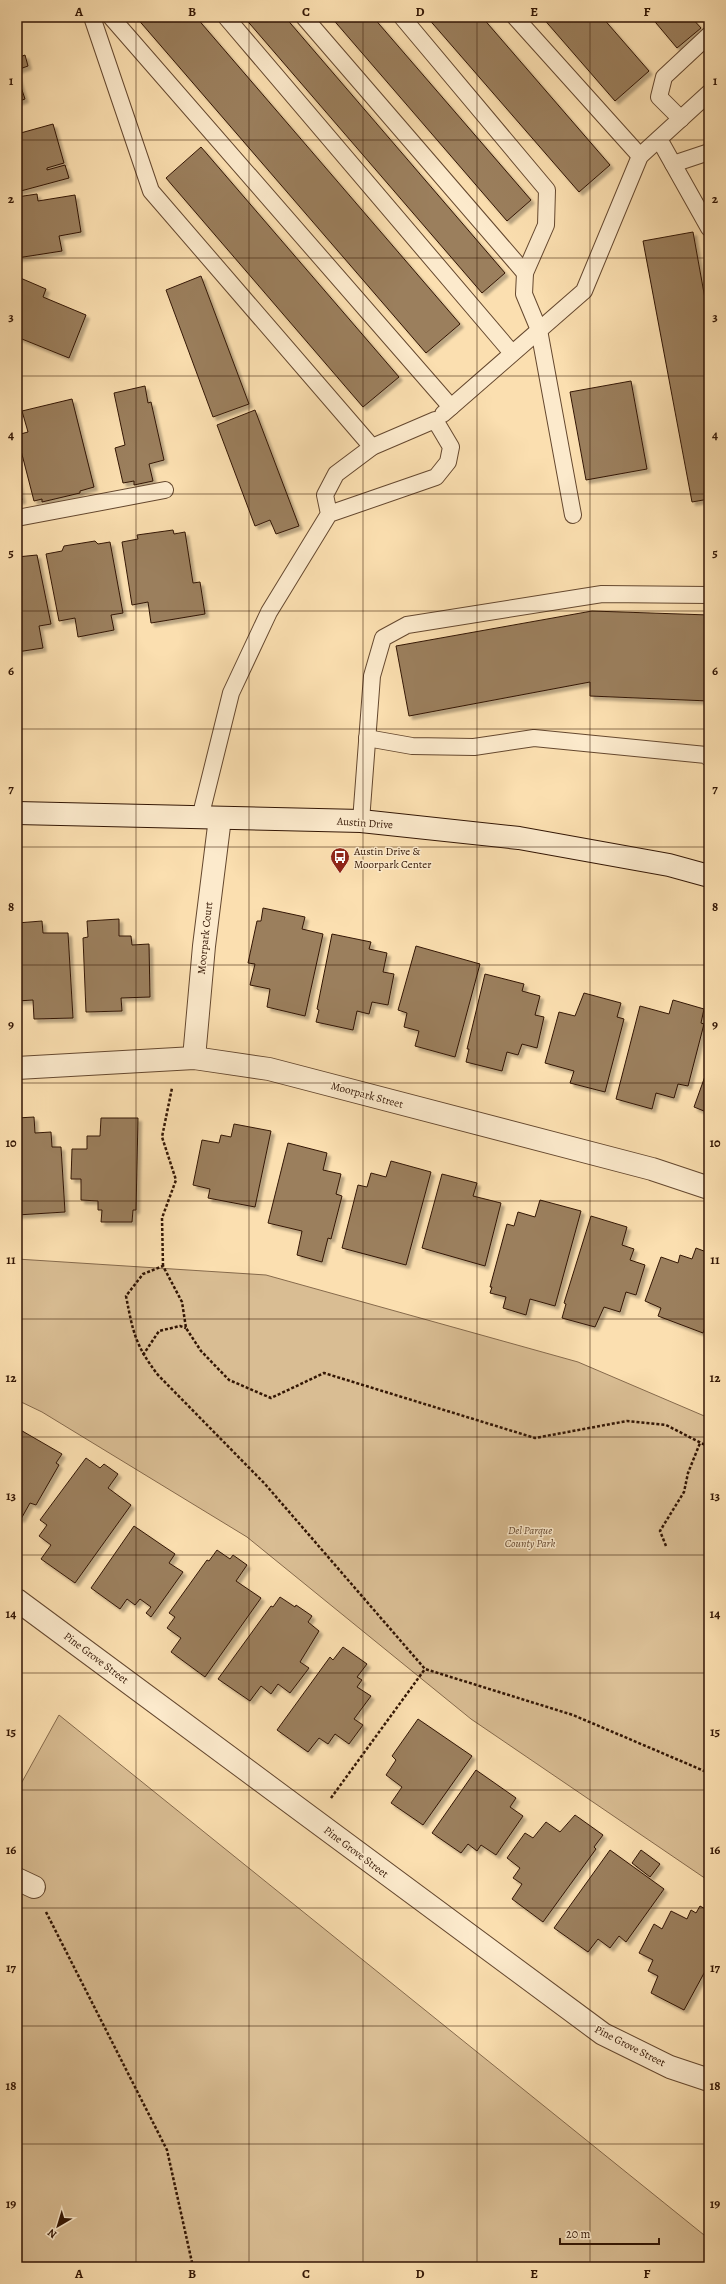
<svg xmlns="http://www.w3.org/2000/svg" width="726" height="2284" font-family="Alegreya,serif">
<defs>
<filter id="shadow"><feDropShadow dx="3.5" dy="3.5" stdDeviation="1" flood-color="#0004"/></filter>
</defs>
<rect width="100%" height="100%" fill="#fbdfb0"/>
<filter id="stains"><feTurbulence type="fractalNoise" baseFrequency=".005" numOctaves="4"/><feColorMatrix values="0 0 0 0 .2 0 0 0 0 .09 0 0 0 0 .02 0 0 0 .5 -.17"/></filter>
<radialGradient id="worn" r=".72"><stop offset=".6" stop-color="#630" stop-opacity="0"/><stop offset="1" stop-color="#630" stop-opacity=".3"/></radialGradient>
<!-- green -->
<g fill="#d9bd93" stroke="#866a4c">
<path d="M17 1259 266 1275 578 1362 709 1418V1881L471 1719 247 1537 42 1412 17 1400Z"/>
<path d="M59 1715 709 2239V2267H17V1791Z"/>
</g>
<!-- building -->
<g fill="#9b7f5d" stroke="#331604" filter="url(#shadow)">
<path d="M136 17H196L460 324 426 353Z"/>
<path d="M244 17H285L505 273 482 293Z"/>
<path d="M331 17H373L531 200 507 221Z"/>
<path d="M427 17H482L610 165 579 192Z"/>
<path d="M542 17H602L649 71 615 101Z"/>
<path d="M651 17H691L701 28 677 48Z"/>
<path d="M25 55 28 66 17 70V58Z"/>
<path d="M17 75 25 99 17 102Z"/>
<path d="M53 124 64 163 47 168V170L65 165 69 178 17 192V134Z"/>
<path d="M201 147 399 377 363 407 166 178Z"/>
<path d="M37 194 38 201 75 195 81 232 59 236 62 251 17 258V197Z"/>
<path d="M693 232 709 321V499L692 502 643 241Z"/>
<path d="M201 276 249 404 213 417 166 290Z"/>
<path d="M18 277 46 289 43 297 86 315 69 358 17 337Z"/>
<path d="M631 381 647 469 586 480 570 392Z"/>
<path d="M145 386 148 403 151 402 164 460 149 464 153 481 134 485V481L123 483 115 448 125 445 114 393Z"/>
<path d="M72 399 94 487 80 491V493L42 502V499L34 501 17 435 28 432 22 411Z"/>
<path d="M255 410 299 526 276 534 270 520 255 526 217 425Z"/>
<path d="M17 475 22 500 17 501Z"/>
<path d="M173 530 174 534 185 532 193 583 200 582 205 614 151 623 148 602 132 605 122 542 138 539 137 535Z"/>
<path d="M95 541 98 544 110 542 123 613 111 615 114 630 78 637 75 618 59 621 46 554 62 551 64 546Z"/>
<path d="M37 555 51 624 39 626 43 648 17 652V557Z"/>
<path d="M592 611 709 615V701L590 696V682L409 716 396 646Z"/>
<path d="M263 908 305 917 302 929 323 934 305 1016 267 1007 270 989 250 985 255 964 248 963 257 921H261Z"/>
<path d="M119 919V936H131L132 945 149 944 150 997 121 998 122 1011 86 1012 83 938 88 937 87 921Z"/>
<path d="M42 921 43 933H68L73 1018 34 1019 33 1000 17 1001V923Z"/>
<path d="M332 934 371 942 369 949 387 953 383 972 394 974 388 1005 372 1002 369 1014 357 1011 353 1030 316 1022 319 1010 317 1009Z"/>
<path d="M416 946 480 964 455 1057 415 1046 419 1031 404 1027 407 1013 398 1010Z"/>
<path d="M485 974 524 984 522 991 540 996 535 1015 544 1017 537 1048 522 1044 518 1055 507 1052 502 1071 466 1062 469 1049H467Z"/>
<path d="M584 993 621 1003 617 1017 624 1019 605 1092 570 1083 574 1071 545 1063 559 1012 575 1016Z"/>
<path d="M673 1000 704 1009 701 1023 704 1024 688 1086 678 1084 674 1098 656 1093 652 1109 616 1099 640 1006 669 1014Z"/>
<path d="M709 1065V1113L694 1107Z"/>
<path d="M34 1117 35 1133 51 1132 52 1147H61L65 1212 17 1215V1118Z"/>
<path d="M101 1118H138L136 1210H133L132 1222H101L102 1210H98V1201L81 1200V1179H71L72 1149H87V1136H100Z"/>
<path d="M234 1124 271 1131 255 1207 208 1198 210 1189 193 1185 202 1140 219 1143 221 1135 231 1137Z"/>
<path d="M288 1143 327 1153 323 1170 341 1174 336 1194 342 1196 331 1239 328 1238 322 1262 297 1255 302 1231 268 1223Z"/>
<path d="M391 1161 431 1172 406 1265 342 1248 358 1185 367 1187 371 1173 386 1177Z"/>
<path d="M442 1174 477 1183 473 1196 501 1203 485 1266 422 1248Z"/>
<path d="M540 1200 581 1211 555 1306 530 1299 526 1315 503 1308 506 1297 490 1293 492 1287H490L507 1224 514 1226 518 1212 535 1217Z"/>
<path d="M591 1216 627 1227 622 1245 634 1249 630 1260 645 1265 636 1295 626 1292 620 1312 604 1307 595 1327 562 1318 566 1304 564 1303Z"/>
<path d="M696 1248 709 1253V1316L703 1333 658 1316 661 1308 645 1301 661 1257 678 1263 680 1255 692 1259Z"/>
<path d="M17 1428 62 1454 56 1463 59 1465 36 1505 30 1503 21 1519 17 1517Z"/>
<path d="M86 1458 100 1468 104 1464 118 1474 108 1488 131 1505 75 1583 41 1559 51 1545 39 1536 47 1525 40 1520Z"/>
<path d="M134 1526 175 1554 169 1563 183 1572 151 1617 146 1613 151 1607 140 1599 135 1605 127 1599 120 1609 91 1588Z"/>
<path d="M217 1550 230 1559 233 1555 247 1565 236 1581 261 1598 205 1677 171 1652 181 1638 167 1628 175 1617 169 1613 207 1560 209 1561Z"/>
<path d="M280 1597 295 1607 296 1605 312 1616 308 1622 319 1631 300 1662 309 1668 290 1693 278 1684 271 1694 261 1686 250 1701 218 1679 271 1606 273 1607Z"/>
<path d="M343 1647 367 1664 357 1677 362 1680 357 1687 371 1696 354 1719 363 1725 349 1744 335 1734 328 1744 319 1738 308 1752 277 1730 330 1657 333 1660Z"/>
<path d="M418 1719 472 1756 423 1825 391 1803 402 1787 386 1775 396 1760 392 1756Z"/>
<path d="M476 1770 516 1798 510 1807 523 1816 496 1855 481 1845 477 1851 468 1844 461 1853 432 1833Z"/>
<path d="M575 1815 603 1835 594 1847 596 1849 543 1922 512 1899 522 1884 513 1878 520 1868 507 1858 525 1833 533 1838 546 1822 560 1832Z"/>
<path d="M610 1850 664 1889 626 1942 619 1936 610 1948 598 1939 588 1952 554 1928Z"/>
<path d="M641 1850 660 1864 650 1877 632 1863Z"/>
<path d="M700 1906 709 1911V1964L684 2010 651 1993 658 1976 648 1971 653 1960 639 1953 654 1924 662 1929 671 1911 687 1919 691 1910 696 1913Z"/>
</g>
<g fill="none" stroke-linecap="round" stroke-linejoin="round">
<!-- lane casing -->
<g stroke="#65482f" stroke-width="18">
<g id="lane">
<path d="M92 17 151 191 372 447"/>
<path d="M111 17 451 407"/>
<path d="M226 17 512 353"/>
<path d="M304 17 525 273"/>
<path d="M402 17 547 190 546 225 525 273 524 294 539 330 573 515"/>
<path d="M515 17 640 156"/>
<path d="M681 119 659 97 664 77 709 35"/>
<path d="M659 139 709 228"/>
<path d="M673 164 709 152"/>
<path d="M443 414 584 291 640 156 709 93"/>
<path d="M17 518 165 490"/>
<path d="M367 738 412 746 474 747 534 738 706 755 709 758"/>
<path d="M200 818 231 693 269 612 329 514 436 477 448 462 451 447 435 420 372 447 336 474 325 495 329 514"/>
<path d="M361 821 372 676 383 638 407 625 602 594 709 595"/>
</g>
</g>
<!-- street casing -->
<g stroke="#65482f" stroke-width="24">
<g id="street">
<path d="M194 1058 204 946 220 818"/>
<path d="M17 1068 194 1058 269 1069 652 1169 709 1188"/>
<path d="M17 1600 603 2034 670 2067 709 2080"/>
<path d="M17 1879 34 1887"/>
</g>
</g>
<!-- secondary casing -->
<g stroke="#331604" stroke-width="24">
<path id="secondary" d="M17 813 361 821 519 838 669 865 709 876"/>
</g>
<!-- path -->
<g stroke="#331604" stroke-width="2.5" stroke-dasharray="3 2" stroke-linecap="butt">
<path d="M163 1266 162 1218 176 1180 162 1137 172 1088"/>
<path d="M143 1355 159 1331 180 1326 186 1328"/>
<path d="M709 1447 666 1425 627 1421 535 1438 324 1373 271 1398 229 1380 201 1351 186 1328 182 1302 163 1266 143 1274 126 1296C133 1332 135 1345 158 1375L265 1484 425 1669 573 1715 709 1773"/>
<path d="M666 1546 660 1531 684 1492 688 1473 700 1443"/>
<path d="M331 1798 425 1669"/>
<path d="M46 1912 167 2150 193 2267"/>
</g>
<!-- lane -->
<use href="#lane" stroke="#fceacc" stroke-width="16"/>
<!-- street -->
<use href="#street" stroke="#fceacc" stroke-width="22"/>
<!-- secondary -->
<use href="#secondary" stroke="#fceacc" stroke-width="22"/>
</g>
<!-- grid -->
<path fill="none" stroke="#331604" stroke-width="1" stroke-opacity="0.55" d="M136 17V2267M249 17V2267M363 17V2267M477 17V2267M590 17V2267M17 140H709M17 258H709M17 376H709M17 494H709M17 611H709M17 729H709M17 847H709M17 965H709M17 1083H709M17 1201H709M17 1319H709M17 1437H709M17 1555H709M17 1673H709M17 1790H709M17 1908H709M17 2026H709M17 2144H709"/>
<!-- icons -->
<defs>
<g id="bus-pin" transform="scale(1)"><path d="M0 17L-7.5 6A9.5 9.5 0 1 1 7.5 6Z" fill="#8f2418" stroke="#fceacc"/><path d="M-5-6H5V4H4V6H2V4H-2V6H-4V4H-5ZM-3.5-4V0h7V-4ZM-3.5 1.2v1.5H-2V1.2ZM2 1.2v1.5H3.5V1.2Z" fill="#fff"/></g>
</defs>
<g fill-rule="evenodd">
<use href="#bus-pin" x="340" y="857"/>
</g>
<g text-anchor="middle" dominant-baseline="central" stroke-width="3" stroke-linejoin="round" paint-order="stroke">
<!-- street labels -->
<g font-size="11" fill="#331604" stroke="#fceacc">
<text transform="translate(365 823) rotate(4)">Austin Drive</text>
<text transform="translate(205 938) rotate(-84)">Moorpark Court</text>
<text transform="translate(367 1095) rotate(15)">Moorpark Street</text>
<text transform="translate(96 1658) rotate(37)">Pine Grove Street</text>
<text transform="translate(356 1852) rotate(37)">Pine Grove Street</text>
<text transform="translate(630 2046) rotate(27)">Pine Grove Street</text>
</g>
<!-- poi labels -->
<g font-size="11" fill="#331604" stroke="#fceacc" text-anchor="start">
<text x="354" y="851">Austin Drive &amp;<tspan x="354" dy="13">Moorpark Center</tspan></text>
</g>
<!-- park labels -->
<g font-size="11" font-style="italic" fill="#65482f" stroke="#fceacc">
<text x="530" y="1530">Del Parque<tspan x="530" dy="13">County Park</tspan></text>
</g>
</g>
<!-- margin -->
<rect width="726" height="2284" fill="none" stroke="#fbdfb0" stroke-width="44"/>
<!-- north arrow -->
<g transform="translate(58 2226) rotate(218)" stroke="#fceacc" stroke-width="3" paint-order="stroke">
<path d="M0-3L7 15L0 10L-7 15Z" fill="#331604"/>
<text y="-6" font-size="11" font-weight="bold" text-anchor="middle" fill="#331604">N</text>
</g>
<!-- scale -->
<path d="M560 2238v6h99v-6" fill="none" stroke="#331604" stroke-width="2"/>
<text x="566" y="2238" font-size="12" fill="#331604" stroke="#fceacc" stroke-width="3" paint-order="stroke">20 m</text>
<rect x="22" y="22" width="682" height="2240" fill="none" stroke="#331604" stroke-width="1.5"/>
<g font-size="13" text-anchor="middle" font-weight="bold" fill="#331604">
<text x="79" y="16">A</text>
<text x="192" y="16">B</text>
<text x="306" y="16">C</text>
<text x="420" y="16">D</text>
<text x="534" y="16">E</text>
<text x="647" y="16">F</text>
<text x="11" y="85">1</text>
<text x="715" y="85">1</text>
<text x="11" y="203">2</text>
<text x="715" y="203">2</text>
<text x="11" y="321">3</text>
<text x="715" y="321">3</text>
<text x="11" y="439">4</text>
<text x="715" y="439">4</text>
<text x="11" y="557">5</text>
<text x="715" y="557">5</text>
<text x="11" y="675">6</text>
<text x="715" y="675">6</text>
<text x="11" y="793">7</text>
<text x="715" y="793">7</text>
<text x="11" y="911">8</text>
<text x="715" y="911">8</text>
<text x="11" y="1029">9</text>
<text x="715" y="1029">9</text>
<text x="11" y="1147">10</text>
<text x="715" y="1147">10</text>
<text x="11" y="1264">11</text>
<text x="715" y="1264">11</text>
<text x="11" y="1382">12</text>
<text x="715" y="1382">12</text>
<text x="11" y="1500">13</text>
<text x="715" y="1500">13</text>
<text x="11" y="1618">14</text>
<text x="715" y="1618">14</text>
<text x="11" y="1736">15</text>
<text x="715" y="1736">15</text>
<text x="11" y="1854">16</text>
<text x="715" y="1854">16</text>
<text x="11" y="1972">17</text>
<text x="715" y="1972">17</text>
<text x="11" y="2090">18</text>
<text x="715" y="2090">18</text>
<text x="11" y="2208">19</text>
<text x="715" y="2208">19</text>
<text x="79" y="2278">A</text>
<text x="192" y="2278">B</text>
<text x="306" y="2278">C</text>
<text x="420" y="2278">D</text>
<text x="534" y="2278">E</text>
<text x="647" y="2278">F</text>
</g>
<rect width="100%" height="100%" filter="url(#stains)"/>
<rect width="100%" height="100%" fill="url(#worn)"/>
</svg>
